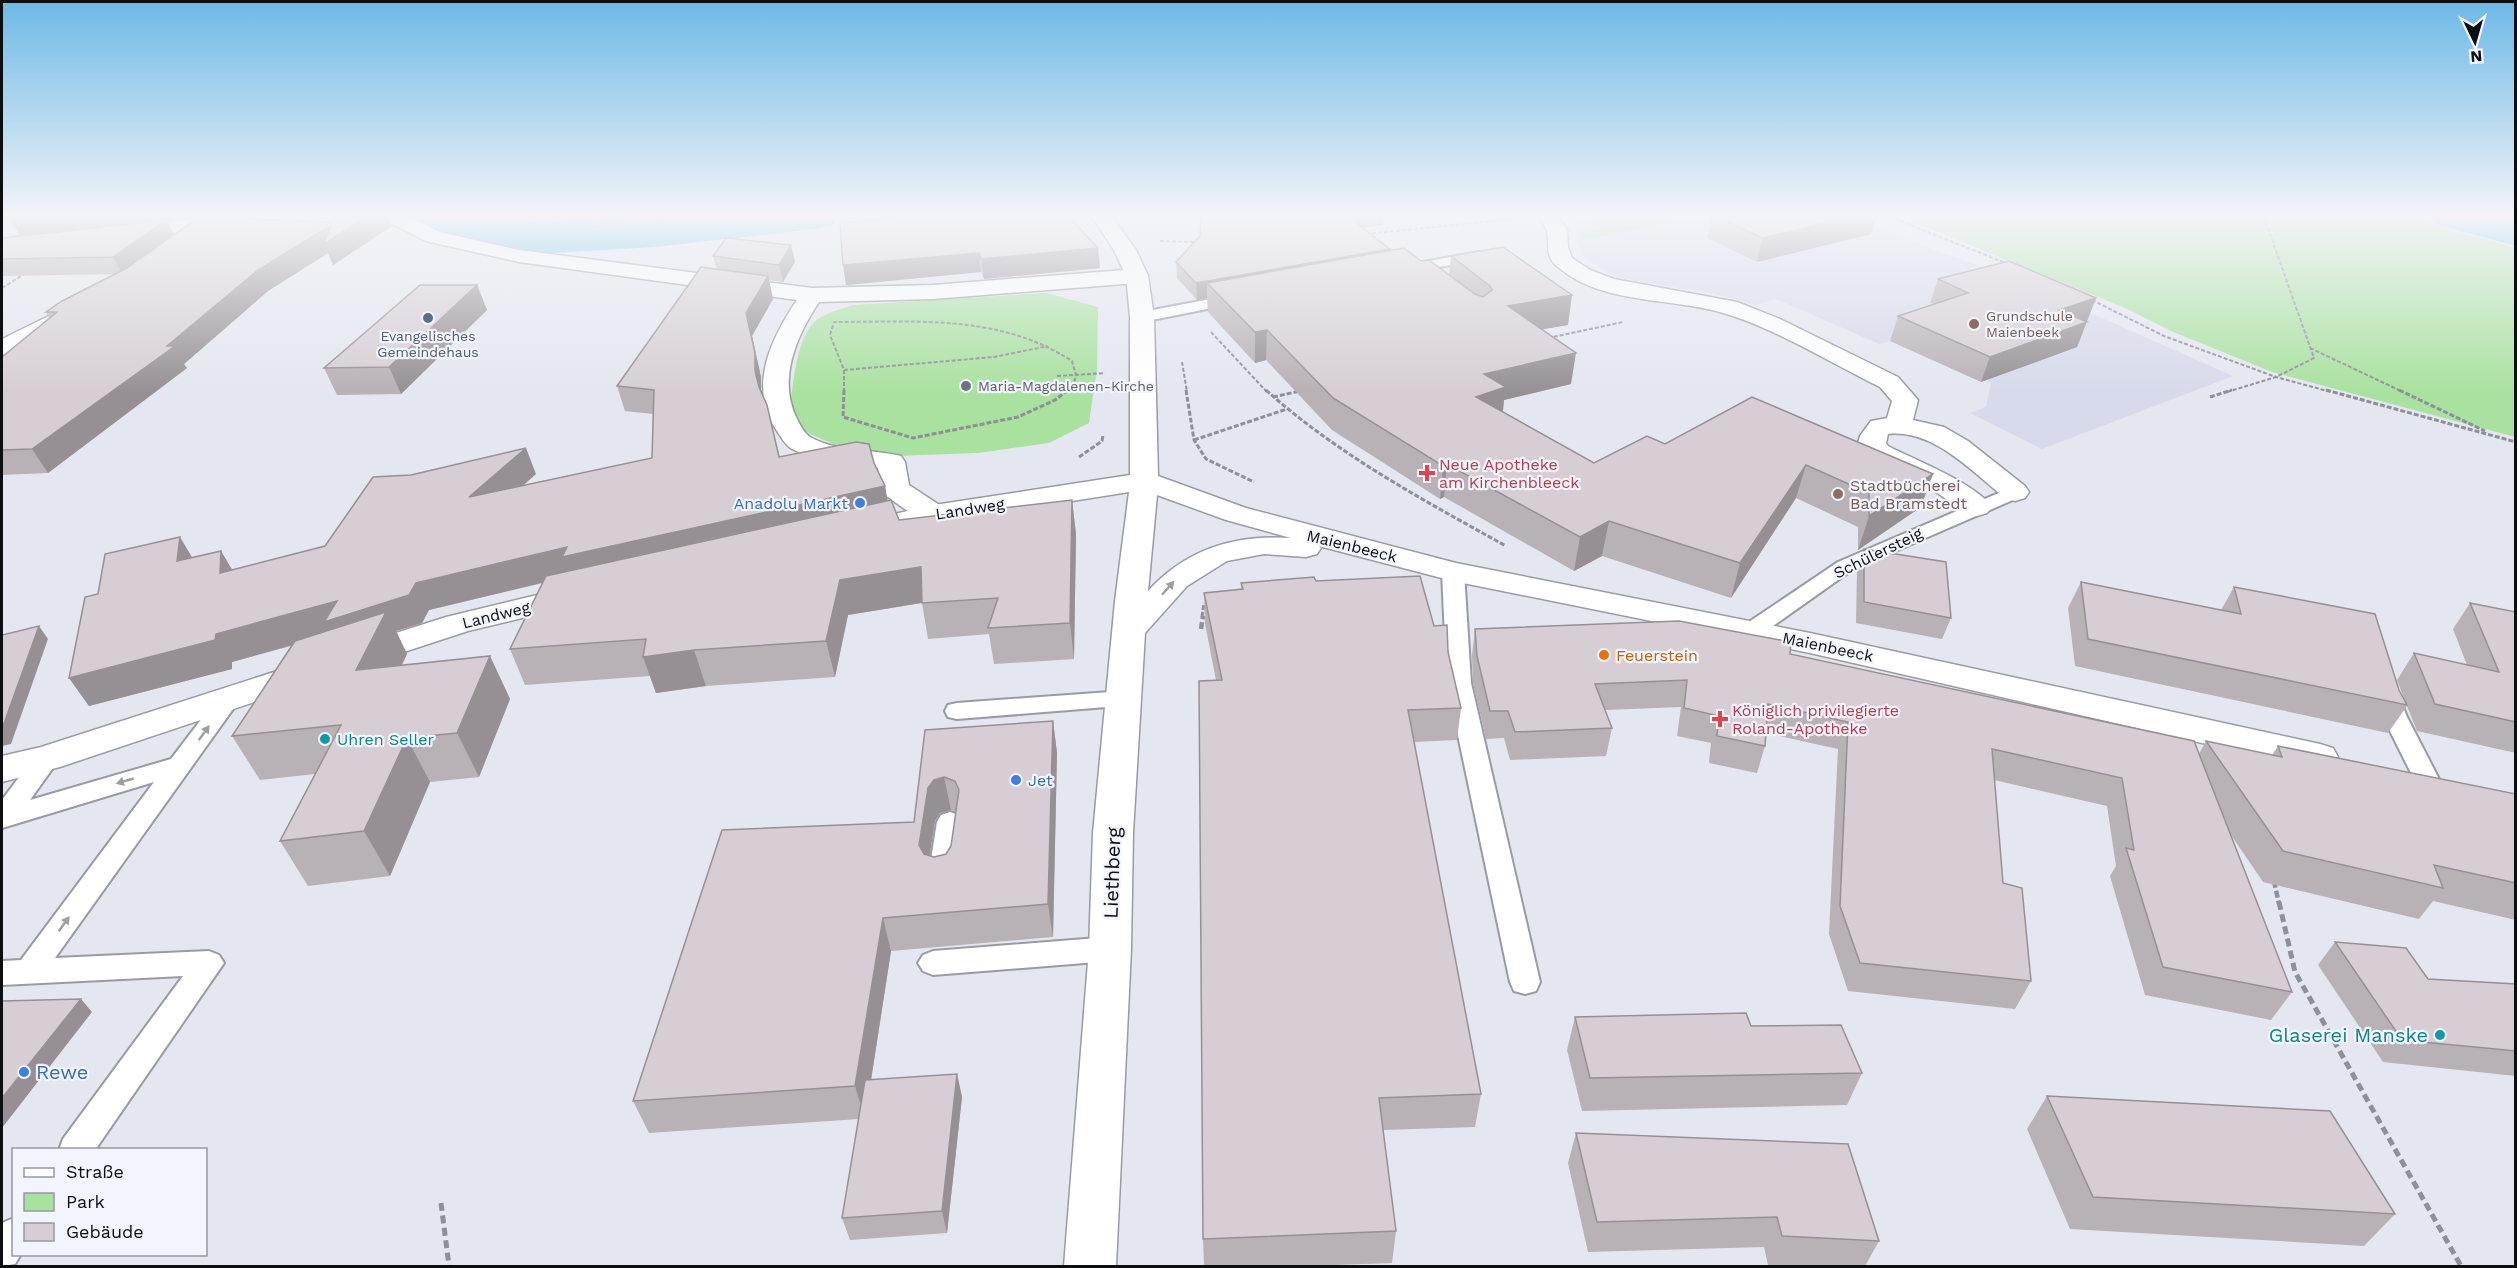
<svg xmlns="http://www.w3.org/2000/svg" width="2517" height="1268" font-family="'Work Sans',sans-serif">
<rect width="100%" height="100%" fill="#e5e7f0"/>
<!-- built -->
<path fill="#d6daea" d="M1565 214H1839L2016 280 2233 376 2042 449 1970 413 1986 407 1991 383 1962 370 1960 349 1930 359 1890 341 1879 344 1776 299 1755 305 1712 293 1635 281 1609 274 1584 257 1577 242 1576 224Z"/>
<!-- green -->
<g fill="#a9e29f">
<path d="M546 214H667L604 222Z"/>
<path d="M1578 214H1705L1590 239 1580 234 1604 228Z"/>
<path d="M1894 214H2406L2435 225 2515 248V437L2272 372 2171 331 2125 308Z"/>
<path d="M1046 293 1098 307 1097 369 1089 423 1049 443 978 453 895 456 849 451 810 434 789 416C793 390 795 334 818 319 828 312 842 309 853 305Z"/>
</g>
<!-- water -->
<path fill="#55c1e5" d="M776 214H878L565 244 538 242 546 233C623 234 699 224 776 214Z"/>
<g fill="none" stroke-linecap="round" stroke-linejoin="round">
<!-- river -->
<g fill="#55c1e5" fill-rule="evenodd">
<path d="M413 214H496L540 222 675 214H840L833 225 815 229 654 247 540 254 438 233 420 225Z"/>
<path d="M2430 214 2516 215V246L2437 225Z"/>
</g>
<!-- service casing -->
<g stroke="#999ba3" stroke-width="4">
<g id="service">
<path d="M1479 252 1486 256 1484 259 1406 273 1399 269 1406 265Z"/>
<path d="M1237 294 1245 299 1242 302 1142 322 1134 317 1142 312Z"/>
<path d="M2015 486 2022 488 2025 492 2022 496 1852 570 1759 636 1751 638 1743 636 1740 631 1743 626 1838 562Z"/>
<path d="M1453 566 1460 568 1464 572 1471 683 1540 982 1536 991 1525 994 1514 991 1510 982 1447 683 1442 572 1446 568Z"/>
<path d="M2387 684 2395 687 2407 717 2440 781 2436 787 2427 790 2418 787 2383 717 2375 692 2379 687Z"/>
<path d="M230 689 238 692 242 697 238 702 55 958 209 951 219 955 224 963 95 1150H59L63 1139 183 976 2 985V961L21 960 154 782 2 828V800L38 752 47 749 56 752 60 758 30 800 171 759 222 692Z"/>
<path d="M1124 691 1132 693 1136 699 1132 705 957 719 948 717 945 711 948 705 957 703Z"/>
<path d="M950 812 959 815 963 822 956 878 952 885 942 888 932 885 928 878 937 822 941 815Z"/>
<path d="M1110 937 1120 941 1125 949 1120 957 1110 961 933 975 923 971 918 963 923 955 933 951Z"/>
<path d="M14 1218V1254H21L15 1264 2 1266V1223Z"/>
</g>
</g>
<!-- minor casing -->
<g stroke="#999ba3" stroke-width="3">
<g id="minor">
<path d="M241 214H309L306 218 299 220 125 239 118 237 115 233 118 229 125 227Z"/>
<path d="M378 214H404L440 232 519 250 812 288 933 285 1137 269 1145 271 1148 276 1145 281 1137 283 933 299 819 302C797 335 777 379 797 419 800 425 804 433 810 437 836 452 872 449 901 456L905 462 909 485 944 508 949 514 944 520C922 526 903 507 885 495L881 489 878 468C850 464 818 462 792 449 785 445 780 435 775 428 748 385 772 337 797 300L519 262 426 241 381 218Z"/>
<path d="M1536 214H1556L1567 230 1568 247 1572 258 1590 270 1614 279 1737 302 1780 319 1898 377 1918 400 1913 420 1944 427 1968 441 2025 486 2029 492 2025 498 2015 501 2005 498C1972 472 1934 429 1888 434L1886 443 1888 446C1915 460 1975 483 1992 507L1987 513 1977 516 1967 513 1933 490 1868 458 1858 443 1860 436 1871 421 1887 418 1892 401 1880 387C1833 364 1773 327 1723 313 1670 297 1602 305 1558 267 1543 255 1551 243 1546 229 1545 224 1539 219 1536 214Z"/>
<path d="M71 305 79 307 83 312 79 317 11 353 2 355V339Z"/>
</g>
</g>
<!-- tertiary casing -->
<g stroke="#999ba3" stroke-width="3">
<g id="tertiary">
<path d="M1090 214H1110L1136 250 1148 276 1154 317 1158 476 1246 508 1456 563 1810 633 2320 744 2333 748 2338 757 2333 766 2320 770 1810 653 1453 581 1319 546 1321 548 1317 554 1306 557 1264 554 1227 561 1187 586 1145 633 1133 833 1131 949 1116 1266H1064L1089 949 1093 833 1115 601 1129 492 934 523 870 537 859 534 855 528 859 522 934 505 1130 475V317L1126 276 1114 250ZM1157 495 1226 520 1291 538C1235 534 1186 549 1148 591Z"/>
<path d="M574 586 585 589 590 596 585 603 468 631 358 667 346 663 341 656 346 649 446 617Z"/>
<path d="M308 661 320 664 325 672 320 680 60 767 2 782V756L41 747Z"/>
</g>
</g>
<!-- path-far3 -->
<g stroke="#8e9097" stroke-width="2" stroke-dasharray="4 2" stroke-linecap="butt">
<path d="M531 214 595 226 686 214"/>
<path d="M1883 214 2008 264"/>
<path d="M1366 234 1514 219"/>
<path d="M1160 241 1197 242"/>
<path d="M2 288 26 273"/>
<path d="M2092 300 2164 336 2276 377 2331 392"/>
<path d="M1211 332 1267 392"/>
<path d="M1548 338 1623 322"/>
<path d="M2310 348 2403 392"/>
<path d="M1182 362 1187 392"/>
<path d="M844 370 994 357 1048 346"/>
<path d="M1057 376 1105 373"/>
<path d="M844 392V370L830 335 834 322C917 322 1000 314 1072 361L1076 375 1073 387 1066 392"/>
<path d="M1296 392 1300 391"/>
<path d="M2227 392 2276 377 2314 358 2263 214"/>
</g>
<!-- path-far2 -->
<g stroke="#8e9097" stroke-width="3" stroke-dasharray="5 2" stroke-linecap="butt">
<path d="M844 390 843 417 913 438 1018 417 1055 400 1068 390"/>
<path d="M1186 390 1194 440 1206 459 1254 482"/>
<path d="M1266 390C1337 454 1423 500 1506 546"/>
<path d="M2326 390 2516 442"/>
<path d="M2399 390 2485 431"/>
<path d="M1273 397 1300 391"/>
<path d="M2210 397 2232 390"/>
<path d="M1194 440 1287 409"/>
<path d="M1079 457 1102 441 1103 435"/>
<path d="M1202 617 1204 603"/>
</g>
<!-- path-far1 -->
<g stroke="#8e9097" stroke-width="4.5" stroke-dasharray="7 3" stroke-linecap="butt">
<path d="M1201 629 1203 616"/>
<path d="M2274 881 2279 904"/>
</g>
<!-- path -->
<g stroke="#8e9097" stroke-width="5" stroke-dasharray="8 4.5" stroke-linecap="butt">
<path d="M2279 902 2295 972 2461 1266"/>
<path d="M441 1203 449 1266"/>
</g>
<!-- service -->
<use href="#service" fill="#fff" fill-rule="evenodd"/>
<!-- minor -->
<use href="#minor" fill="#fff" fill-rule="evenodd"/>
<!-- tertiary -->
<use href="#tertiary" fill="#fff" fill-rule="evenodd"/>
</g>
<!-- wall -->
<g fill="#b8b1b6" fill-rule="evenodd">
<path d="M255 214 257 220 332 222 335 214H387L392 226 333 265 328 253 268 291 184 364 187 368 48 473 2 475V357L49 318 46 312 115 274 2 276V238L20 236 11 220ZM199 217 174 235 167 220Z"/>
<path d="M1201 214H1384L1383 225 1363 228 1390 249V250L1421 261 1449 275 1451 256 1568 325 1541 329 1571 384 1504 400 1503 412 1594 463 1665 444 1752 397 1921 507 1858 550V527L1796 498 1731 598 1602 556 1574 571 1444 497 1440 499 1332 430 1266 360 1255 363 1208 312 1207 298 1197 300 1177 278 1176 262 1200 236Z"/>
<path d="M1712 214 1871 234 1757 262 1707 238Z"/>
<path d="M840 223 1100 268 984 279 981 272 846 285Z"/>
<path d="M791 245 795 262 783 282 769 280 773 299 752 336 761 377V393L780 457 874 463 885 486 887 500 899 520 1072 500 1076 534 1074 659 994 664 989 634 928 639 922 603 848 615 835 677 706 686 656 693 650 676 525 685 510 649 543 583 429 610 422 623 396 631 407 654 402 665 490 656 510 699 479 777 430 782 390 876 308 886 280 841 315 774 260 780 232 736 291 646 232 662V669L89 706 69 678 98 594 192 558 221 551 232 570 325 546 536 474 523 485 652 458 653 414 625 411 617 386 717 270 713 256Z"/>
<path d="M1938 279 2096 298 2077 347 1981 382 1890 341 1898 316 1934 304 1930 303Z"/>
<path d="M477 285 487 310 401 394 337 395 324 368Z"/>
<path d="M1864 549 1951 618 1942 639 1856 623 1857 570Z"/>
<path d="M1316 581 1434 626 1448 652 1461 708 1457 740 1414 742 1481 1094 1475 1127 1383 1130 1396 1231 1392 1263 1306 1266H1204L1203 1239 1216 680 1205 624 1204 593 1241 590V583Z"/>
<path d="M2081 582 2221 610 2234 587 2399 690 2405 701 2397 680 2414 653 2467 665 2453 629 2470 603 2516 612V753L2417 731 2407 706 2388 733 2075 666 2068 608Z"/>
<path d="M1475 629 1790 654 2199 754 2206 741 2272 755 2278 746 2516 794V920L2433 901 2419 919 2263 882 2229 832 2292 992 2271 1020 2145 995 2110 876 2116 866 2107 806 1994 780 2003 883 2031 981 2015 1009 1848 991 1829 934 1838 749 1766 733 1765 746 1757 773 1709 763 1711 743 1677 736 1681 707 1605 710 1612 728 1606 756 1510 760 1504 738 1486 739 1473 683 1472 655Z"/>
<path d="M1053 721 1057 753 1053 937 891 951 871 1080 957 1074 962 1097 947 1233 850 1240 842 1218 859 1119 649 1133 633 1101 914 822 925 730ZM951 810 956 812 951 846 946 854 934 857 929 856 935 821 940 813Z"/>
<path d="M2335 942 2428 979 2516 984V1076L2383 1062 2318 965Z"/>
<path d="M1575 1017 1751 1026 1862 1073 1847 1105 1582 1111 1567 1050Z"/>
<path d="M2047 1096 2395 1214 2364 1246 2070 1229 2027 1129Z"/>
<path d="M1576 1133 1879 1241 1865 1266H1790L1768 1265 1764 1247 1588 1252 1568 1163Z"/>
</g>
<!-- shaded-wall -->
<g fill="#969094">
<path d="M65 214H219L167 220 175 236 122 274 113 257 21 237 11 220Z"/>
<path d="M248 214H255L260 227 245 219Z"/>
<path d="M371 214H387L392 226 333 265 328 253 268 291 184 364 187 368 48 473 32 449 167 346 258 270 331 225Z"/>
<path d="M1350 214H1384L1383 225 1345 230 1346 215Z"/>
<path d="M1864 214H1877L1871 234 1757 262 1762 238Z"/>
<path d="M791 245 795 262 783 282 779 265Z"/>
<path d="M1098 248 1100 268 984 279 981 259Z"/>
<path d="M1390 249 1389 265 1207 283V298L1197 300 1196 283Z"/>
<path d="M979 253 981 272 846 285 843 265Z"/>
<path d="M768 276 773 299 752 336 761 377V395L765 412 755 371 746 313Z"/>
<path d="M477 285 487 310 401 394 389 367Z"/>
<path d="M1572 295 1568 325 1504 336 1508 306Z"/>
<path d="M2096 298 2077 347 1981 382 1990 357 2059 310Z"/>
<path d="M1267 330 1266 360 1255 363V332Z"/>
<path d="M1576 353 1571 384 1504 400 1502 418 1476 397 1484 374Z"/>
<path d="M526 448 536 474 480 524 469 497Z"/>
<path d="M1447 464 1444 497 1440 499 1443 466Z"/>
<path d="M1806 465 1796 498 1731 598 1740 563Z"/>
<path d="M1933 474 1921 507 1858 550 1869 516Z"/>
<path d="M885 486 890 513 570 576 429 610 422 623 396 631 407 654 378 713 331 634 232 662V669L89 706 69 678 216 634 337 601 567 547Z"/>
<path d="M1072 500 1076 534 1074 659 1070 623Z"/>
<path d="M1609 521 1602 556 1574 571 1580 537Z"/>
<path d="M180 537 196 564 177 561Z"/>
<path d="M221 551 237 578 220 573Z"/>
<path d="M921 567 927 602 848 615 835 677 826 641 840 580Z"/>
<path d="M39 626 48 639 11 744 2 746V729Z"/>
<path d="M694 650 706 686 656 693 643 657Z"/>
<path d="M490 656 510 699 479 777 457 733Z"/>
<path d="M1053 721 1057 753 1053 937 1048 904Z"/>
<path d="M407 738 430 782 390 876 364 831Z"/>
<path d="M944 777 951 810 940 813 935 821 926 878 919 845 928 788 934 780Z"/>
<path d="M883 918 891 951 865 1119 855 1086Z"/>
<path d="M81 999 92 1012 2 1128V1098Z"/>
<path d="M957 1074 962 1097 947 1233 942 1211Z"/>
</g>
<!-- building -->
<g fill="#d6ced4" stroke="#969094" stroke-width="1.5" fill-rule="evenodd">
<path d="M15 214H65L11 220Z"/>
<path d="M203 214H248L245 219 332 222 335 214H371L324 244 331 225 258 270 167 346H175L32 449 2 450V357L57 312H46L62 301 127 268Z"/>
<path d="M935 214H1066L1098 248 981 259 979 253 843 265 840 223Z"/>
<path d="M1201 214H1350L1346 215 1390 249 1196 283 1176 262 1200 236Z"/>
<path d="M1712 214H1864L1762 238Z"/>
<path d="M166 220 113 257 2 259V238Z"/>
<path d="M726 238 791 245 779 265 713 256Z"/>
<path d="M1503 247 1572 295 1508 306 1576 353 1484 374 1506 387 1476 397 1594 463 1647 436 1665 444 1752 397 1933 474 1869 516V493L1806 465 1740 563 1609 521 1580 537 1447 464 1443 466 1333 398 1267 330 1255 332 1207 283 1404 248 1421 261 1429 260 1475 294 1483 297 1492 290 1490 286 1451 256Z"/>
<path d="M2009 261 2096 298 2059 310 2087 322 1990 357 1898 316 1968 293 1938 279Z"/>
<path d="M701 267 768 276 746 313 755 353V371L759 387 767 405 779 457 856 442 869 444 874 463 885 486 562 557 567 547 416 583 409 595 324 622 337 601 216 634 215 640 69 678 85 597 98 594 105 554 180 537 177 561 221 551 220 573 325 546 373 477 411 475 526 448 469 497 652 458 654 390 617 386Z"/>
<path d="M420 285H477L389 367 324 368Z"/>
<path d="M891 500 899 520 1072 500 1070 623 988 628 998 598 922 603 921 567 840 580 826 641 694 650 643 657 646 639 510 649 546 576Z"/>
<path d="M1864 549 1946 562 1951 618 1864 602Z"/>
<path d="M1420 576 1434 626 1447 625 1448 652 1461 708 1408 710 1481 1094 1379 1098 1396 1231 1203 1239 1199 681 1222 680 1204 593 1243 589 1241 583 1314 577 1316 581Z"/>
<path d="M2081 582 2241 614 2234 587 2375 614 2399 690 2407 705 2088 639Z"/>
<path d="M2470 603 2516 612V722L2435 704 2414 653 2499 672Z"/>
<path d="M386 612 356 670 490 656 457 733 407 738 364 831 280 841 341 725 232 736 295 641Z"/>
<path d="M1679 621 1791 642 1790 654 2194 741 2292 992 2163 967 2126 848 2134 850 2122 778 1992 749 2003 883 2022 888 2031 981 1860 963 1840 906 1848 722 1768 704 1765 746 1717 736 1719 716 1684 708 1687 680 1595 684 1612 728 1515 732 1508 711H1490L1477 656 1475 629Z"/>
<path d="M39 626 2 729V635Z"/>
<path d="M1053 721 1048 904 883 918 855 1086 633 1101 722 830 914 822 925 730ZM944 777 955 781 959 790 951 846 946 854 934 857 924 854 919 845 928 788 934 780Z"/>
<path d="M2206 741 2282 757 2278 746 2516 794V883L2434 865 2443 888 2283 851Z"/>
<path d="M2335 942 2406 948 2428 979 2516 984V1051L2402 1040Z"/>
<path d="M81 999 2 1098V1001Z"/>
<path d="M1746 1013 1751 1026 1841 1025 1862 1073 1590 1078 1575 1017Z"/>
<path d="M957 1074 942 1211 842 1218 865 1080Z"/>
<path d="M2047 1096 2330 1111 2395 1214 2093 1197Z"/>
<path d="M1576 1133 1848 1144 1879 1241 1782 1236 1777 1217 1597 1222Z"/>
</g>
<!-- one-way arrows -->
<defs><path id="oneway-solid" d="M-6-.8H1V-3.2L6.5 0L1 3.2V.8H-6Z" transform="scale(1.5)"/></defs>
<g fill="#9e9fa0">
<use href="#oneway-solid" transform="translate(1168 588) rotate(-48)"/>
<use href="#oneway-solid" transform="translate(204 733) rotate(-54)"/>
<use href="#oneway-solid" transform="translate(125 781) rotate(164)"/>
<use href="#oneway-solid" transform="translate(64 924) rotate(-54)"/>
</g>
<!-- sky -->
<linearGradient id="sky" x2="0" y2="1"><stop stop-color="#6db9e7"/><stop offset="0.55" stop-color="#f3f4f8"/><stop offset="1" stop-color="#f3f4f8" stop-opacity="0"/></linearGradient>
<rect width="2517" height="392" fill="url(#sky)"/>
<!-- markers -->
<circle fill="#5c6f8a" stroke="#f2f4fe" stroke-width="2" cx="428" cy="318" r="6"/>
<g fill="#8d6e63" stroke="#f2f4fe" stroke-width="2">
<circle cx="1974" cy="324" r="6"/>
<circle cx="1838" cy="494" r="6"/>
</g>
<circle fill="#6b7280" stroke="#f2f4fe" stroke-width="2" cx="966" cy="386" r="6"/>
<g fill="#e0444e" stroke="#f2f4fe" stroke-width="2">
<path d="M1424 464h6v6h6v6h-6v6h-6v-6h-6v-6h6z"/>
<path d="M1717 710h6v6h6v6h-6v6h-6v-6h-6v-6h6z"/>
</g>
<g fill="#3f7fe0" stroke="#f2f4fe" stroke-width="2">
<circle cx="860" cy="503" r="6"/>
<circle cx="1016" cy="780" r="6"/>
<circle cx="24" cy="1072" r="6"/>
</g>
<circle fill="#e8710a" stroke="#f2f4fe" stroke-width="2" cx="1604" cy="655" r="6"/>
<g fill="#0f9aa8" stroke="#f2f4fe" stroke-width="2">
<circle cx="325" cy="739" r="6"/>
<circle cx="2440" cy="1035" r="6"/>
</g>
<g text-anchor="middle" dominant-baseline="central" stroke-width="4.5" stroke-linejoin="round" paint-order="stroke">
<!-- far-education labels -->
<g font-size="14" fill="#785e54" stroke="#f2f4fe" text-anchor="start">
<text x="1986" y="316">Grundschule<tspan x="1986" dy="16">Maienbeek</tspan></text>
</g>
<!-- far-service labels -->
<g font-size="14" fill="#4e5e75" stroke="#f2f4fe">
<text x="428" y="336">Evangelisches<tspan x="428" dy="16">Gemeindehaus</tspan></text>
</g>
<!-- far-worship labels -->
<g font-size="14" fill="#5b616d" stroke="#f2f4fe" text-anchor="start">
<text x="978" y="386">Maria-Magdalenen-Kirche</text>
</g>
<!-- health labels -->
<g font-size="16" fill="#be3a42" stroke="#f2f4fe" text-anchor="start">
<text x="1439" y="464">Neue Apotheke<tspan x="1439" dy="18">am Kirchenbleeck</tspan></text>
<text x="1732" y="710">Königlich privilegierte<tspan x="1732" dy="18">Roland-Apotheke</tspan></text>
</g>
<!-- education labels -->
<g font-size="16" fill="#785e54" stroke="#f2f4fe" text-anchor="start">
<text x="1850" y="485">Stadtbücherei<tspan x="1850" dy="18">Bad Bramstedt</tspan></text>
</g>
<!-- shop labels -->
<g font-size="16" fill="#366cbe" stroke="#f2f4fe" text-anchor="end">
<text x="848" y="503">Anadolu Markt</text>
<text x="1028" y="780" text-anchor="start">Jet</text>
</g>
<!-- street labels -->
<g font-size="16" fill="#0d0e11" stroke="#f2f4fe">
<text transform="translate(970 509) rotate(-9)">Landweg</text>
<text transform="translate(1352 546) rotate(14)">Maienbeeck</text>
<text transform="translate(1878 553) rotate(-26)">Schülersteig</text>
<text transform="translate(496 615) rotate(-14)">Landweg</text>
<text transform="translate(1828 647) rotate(12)">Maienbeeck</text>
</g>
<!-- food labels -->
<g font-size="16" fill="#c56008" stroke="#f2f4fe" text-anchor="start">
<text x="1616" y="655">Feuerstein</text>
</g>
<!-- culture labels -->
<g font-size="16" fill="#0d838f" stroke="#f2f4fe" text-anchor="start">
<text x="337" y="739">Uhren Seller</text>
</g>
<!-- near-street labels -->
<g font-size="20" fill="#0d0e11" stroke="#f2f4fe">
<text transform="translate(1112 873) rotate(-88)">Liethberg</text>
</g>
<!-- near-culture labels -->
<g font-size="20" fill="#0d838f" stroke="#f2f4fe" text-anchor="end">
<text x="2428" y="1035">Glaserei Manske</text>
</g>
<!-- near-shop labels -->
<g font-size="20" fill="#366cbe" stroke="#f2f4fe" text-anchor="start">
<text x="36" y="1072">Rewe</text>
</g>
</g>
<!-- border -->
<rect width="2517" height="1268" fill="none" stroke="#0d0e11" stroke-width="6"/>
<!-- legend -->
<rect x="12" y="1148" width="195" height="108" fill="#f2f4fe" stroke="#96989f" stroke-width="1.5"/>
<rect x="24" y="1168" width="30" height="9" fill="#ffffff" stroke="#96989f" stroke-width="1.5"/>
<text x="66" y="1178" font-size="18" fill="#0d0e11">Straße</text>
<rect x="24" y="1193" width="30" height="18" fill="#a9e29f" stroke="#96989f" stroke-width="1.5"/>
<text x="66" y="1208" font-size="18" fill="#0d0e11">Park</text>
<rect x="24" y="1223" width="30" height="18" fill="#d6ced4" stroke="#96989f" stroke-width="1.5"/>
<text x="66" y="1238" font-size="18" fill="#0d0e11">Gebäude</text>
<!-- north arrow -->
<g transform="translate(2475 42) rotate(175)" stroke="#f2f4fe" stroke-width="4.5" paint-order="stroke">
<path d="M0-4.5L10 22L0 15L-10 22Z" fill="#0d0e11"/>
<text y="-9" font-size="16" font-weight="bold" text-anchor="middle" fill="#0d0e11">N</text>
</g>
</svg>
